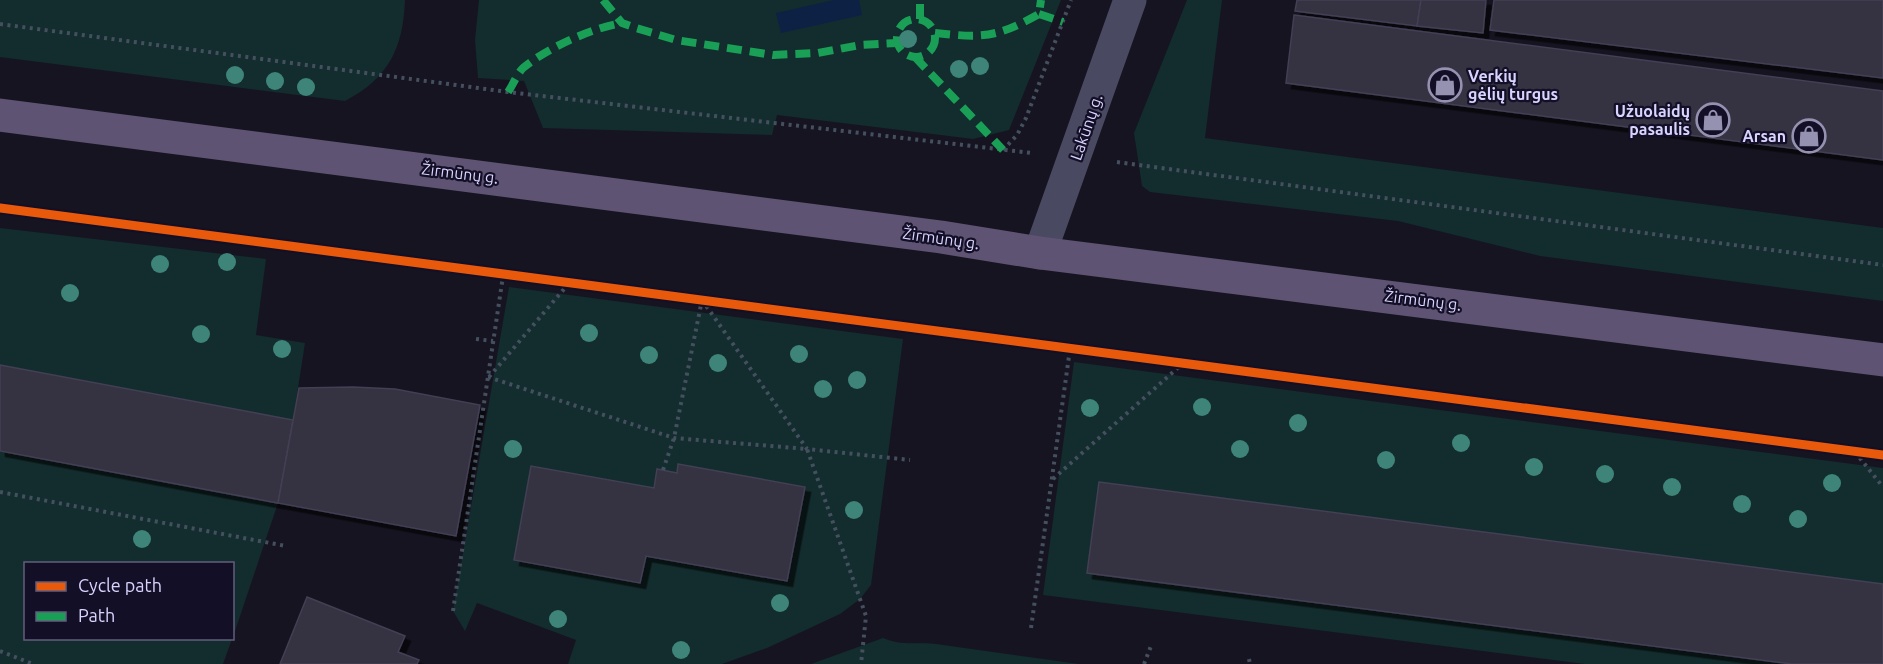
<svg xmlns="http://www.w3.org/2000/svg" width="1883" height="664" font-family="Ubuntu,sans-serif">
<defs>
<filter id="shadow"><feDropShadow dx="5.5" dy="5.5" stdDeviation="0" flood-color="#0009"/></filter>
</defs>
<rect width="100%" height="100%" fill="#161421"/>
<!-- green -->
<g fill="#132c2d">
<path d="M0 0H405C403 48 389 78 345 101L0 57Z"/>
<path d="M479 0H1061L1009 130 973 139 777 115 772 135 543 128 524 81 478 78 475 40Z"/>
<path d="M1187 0H1222L1205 138 1883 228V301L1540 256 1398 221 1150 192 1142 186 1134 133Z"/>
<path d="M0 228 266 259 256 335 305 343 293 420 0 365Z"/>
<path d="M509 287 903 339 871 585 860 599 840 614 767 648 722 664H568L576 640 477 603 465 631 453 611Z"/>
<path d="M1074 362 1883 468V664H1585L1043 595Z"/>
<path d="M0 451 278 503 233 637 232 564H26V638L232 639 223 664H0Z"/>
<path d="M883 638C902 646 915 642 936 644L1079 664H811Z"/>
</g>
<!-- water -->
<path fill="#0d2144" d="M834 0H859L862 15 781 33 776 13Z"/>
<!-- building -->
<g fill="#343243" stroke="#433f54" stroke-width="1.5" filter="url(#shadow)">
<path d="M1297 0H1421L1417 26 1295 11Z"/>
<path d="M1421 0H1486L1483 33 1417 26Z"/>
<path d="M1494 0H1883V78L1490 30Z"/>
<path d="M1294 15 1883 91V160L1286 83Z"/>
<path d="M0 365 293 420 278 503 0 451Z"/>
<path d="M353 387 395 389 480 405 456 536 278 503 299 388Z"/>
<path d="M678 464 805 487 787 581 646 556 640 583 514 560 531 466 654 488 657 469 677 473Z"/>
<path d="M1099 482 1883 584V664H1792L1087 573Z"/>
<path d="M307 597 405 636 398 652 419 660 417 664H280Z"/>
</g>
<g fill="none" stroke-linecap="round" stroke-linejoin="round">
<!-- path -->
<g stroke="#44505f" stroke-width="4" stroke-dasharray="3 4.5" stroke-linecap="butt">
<path d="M0 24 508 92 1032 153"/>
<path d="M1003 150 1017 135 1026 118 1071 0"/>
<path d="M1117 162 1883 265"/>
<path d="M702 300 807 449 910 460"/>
<path d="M476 339 493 341"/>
<path d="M488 377 674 438 807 449 866 616 861 664"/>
<path d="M489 377 570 282"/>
<path d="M1855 452 1883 487"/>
<path d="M663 470 674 438 702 300"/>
<path d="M1053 479 1181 365"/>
<path d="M0 492 286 546"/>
<path d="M453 611 503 276"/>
<path d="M1031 628 1070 349"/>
<path d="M0 651 33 664"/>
<path d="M1249 659 1250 664"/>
<path d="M1144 664 1151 646"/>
</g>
<!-- minor -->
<path stroke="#4a4962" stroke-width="33" d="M1040 253 1130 0"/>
<!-- major -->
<path stroke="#5e5373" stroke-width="33" d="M0 115 941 237 1040 253 1883 360"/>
<!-- quiet -->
<g stroke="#1a9f57" stroke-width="8" stroke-dasharray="15 8" stroke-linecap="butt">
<path d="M603 0 622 23 636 28 676 40 773 55 818 53 860 45 897 43"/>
<path d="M1039 14 1063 22"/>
<circle cx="916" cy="38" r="19"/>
<path d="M920 19V0"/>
<path d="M935 33C983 38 996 38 1039 14L1041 0"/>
<path d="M915 57 1003 150"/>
<path d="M508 92C513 85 517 74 523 68 547 48 592 28 622 23"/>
</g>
<!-- cycleway casing -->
<g stroke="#130f26" stroke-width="13">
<path id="cycleway" d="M0 208 1883 455"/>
</g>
<!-- cycleway -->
<use href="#cycleway" stroke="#e8590c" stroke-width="9"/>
</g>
<!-- trees -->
<g fill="#3e8478">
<circle cx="908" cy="39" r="9"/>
<circle cx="980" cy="66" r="9"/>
<circle cx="959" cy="69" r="9"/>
<circle cx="235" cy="75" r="9"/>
<circle cx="275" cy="81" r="9"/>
<circle cx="306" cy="87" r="9"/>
<circle cx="227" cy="262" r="9"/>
<circle cx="160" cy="264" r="9"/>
<circle cx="70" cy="293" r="9"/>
<circle cx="589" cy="333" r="9"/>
<circle cx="201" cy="334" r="9"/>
<circle cx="282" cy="349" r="9"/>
<circle cx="799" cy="354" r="9"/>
<circle cx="649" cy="355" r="9"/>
<circle cx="718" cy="363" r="9"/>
<circle cx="857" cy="380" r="9"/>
<circle cx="823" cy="389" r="9"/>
<circle cx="1202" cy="407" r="9"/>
<circle cx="1090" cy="408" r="9"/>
<circle cx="1298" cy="423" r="9"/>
<circle cx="1461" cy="443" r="9"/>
<circle cx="513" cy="449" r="9"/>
<circle cx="1240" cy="449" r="9"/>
<circle cx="1386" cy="460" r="9"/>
<circle cx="1534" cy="467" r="9"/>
<circle cx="1605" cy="474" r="9"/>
<circle cx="1832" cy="483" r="9"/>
<circle cx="1672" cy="487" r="9"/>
<circle cx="1742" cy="504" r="9"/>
<circle cx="854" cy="510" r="9"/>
<circle cx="1798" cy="519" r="9"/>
<circle cx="142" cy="539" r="9"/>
<circle cx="780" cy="603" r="9"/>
<circle cx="558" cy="619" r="9"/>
<circle cx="681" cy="650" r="9"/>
</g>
<!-- icons -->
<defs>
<g id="shop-ring" transform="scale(1.725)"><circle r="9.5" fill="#130f26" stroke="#9591b1" stroke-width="1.5"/><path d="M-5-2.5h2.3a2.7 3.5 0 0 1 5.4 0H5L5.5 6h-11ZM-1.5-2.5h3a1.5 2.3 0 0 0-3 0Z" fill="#9591b1"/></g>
</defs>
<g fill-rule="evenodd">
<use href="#shop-ring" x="1445" y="85"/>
<use href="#shop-ring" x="1713" y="120"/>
<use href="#shop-ring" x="1809" y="136"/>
</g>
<g text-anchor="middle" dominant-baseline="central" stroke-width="4.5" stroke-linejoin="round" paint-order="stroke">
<!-- poi labels -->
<g font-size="16" font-weight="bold" fill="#d9d4ff" stroke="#130f26" text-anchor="end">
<text x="1468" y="76" text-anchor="start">Verkių<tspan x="1468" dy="18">gėlių turgus</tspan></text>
<text x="1690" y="111">Užuolaidų<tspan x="1690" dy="18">pasaulis</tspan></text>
<text x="1786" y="136">Arsan</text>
</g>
<!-- street labels -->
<g font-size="16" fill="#d9d4ff" stroke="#130f26">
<text transform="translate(1086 127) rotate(-71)">Lakūnų g.</text>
<text transform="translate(460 173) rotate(7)">Žirmūnų g.</text>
<text transform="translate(941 238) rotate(8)">Žirmūnų g.</text>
<text transform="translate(1423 300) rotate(7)">Žirmūnų g.</text>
</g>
</g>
<!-- legend -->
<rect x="24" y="562" width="210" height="78" fill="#130f26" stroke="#625e7d" stroke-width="1.5"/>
<rect x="36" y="582" width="30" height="9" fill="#e8590c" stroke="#625e7d" stroke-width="1.5"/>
<text x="78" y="592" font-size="18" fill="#d9d4ff">Cycle path</text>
<rect x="36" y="612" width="30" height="9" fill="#1a9f57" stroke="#625e7d" stroke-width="1.5"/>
<text x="78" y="622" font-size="18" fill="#d9d4ff">Path</text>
</svg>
